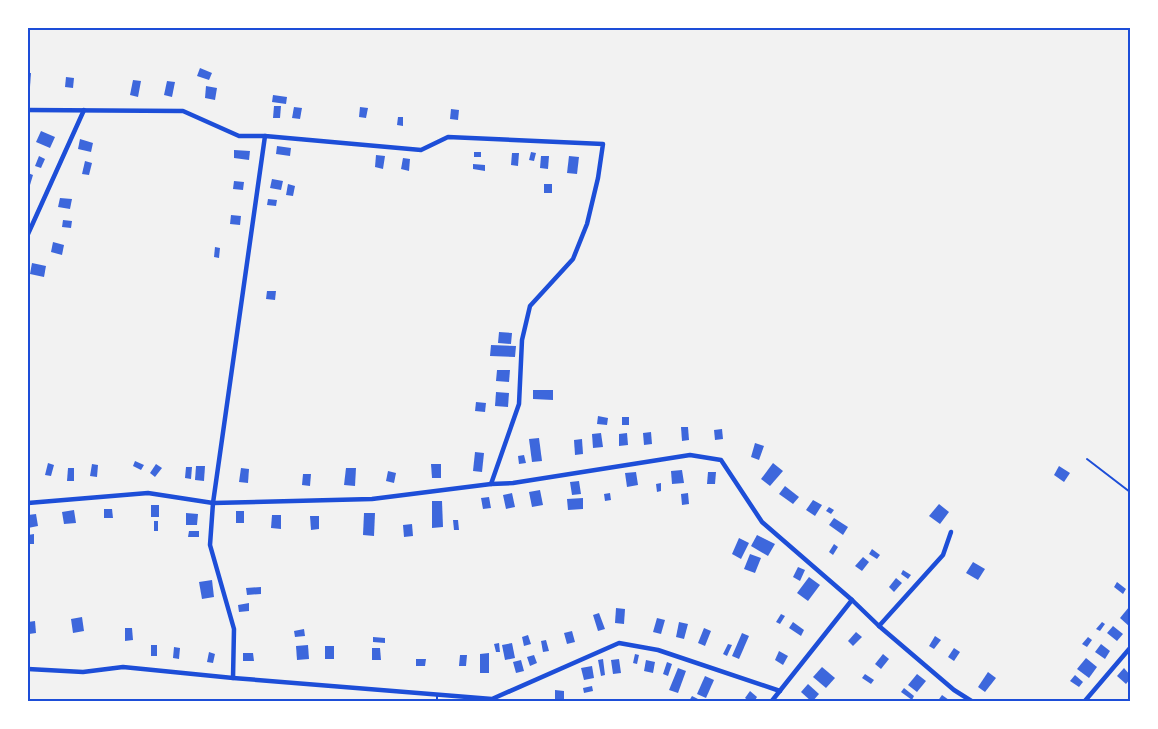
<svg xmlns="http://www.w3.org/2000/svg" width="1158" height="729" font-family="'Exo 2',sans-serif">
<rect width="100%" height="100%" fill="#f2f2f2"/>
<!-- building -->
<g fill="#3d67dc">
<path d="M200 68 212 73 209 80 197 76Z"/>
<path d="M28 73H31L30 87H28Z"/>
<path d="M66 77 74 78 73 88 65 87Z"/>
<path d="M133 80 141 81 138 97 130 95Z"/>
<path d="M167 81 175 82 172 97 164 95Z"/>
<path d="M206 86 217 88 215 100 205 98Z"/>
<path d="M273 95 287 97 286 104 272 102Z"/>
<path d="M274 106H281L280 118H273Z"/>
<path d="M294 107 302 108 300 119 292 118Z"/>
<path d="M360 107 368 108 366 118 359 117Z"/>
<path d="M451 109 459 110 458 120 450 119Z"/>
<path d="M398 117H403V126L397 125Z"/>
<path d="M41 131 55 137 50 148 36 142Z"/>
<path d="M80 139 93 143 91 152 78 149Z"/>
<path d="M277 146 291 148 290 156 276 154Z"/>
<path d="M234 150 250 151 249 160 234 158Z"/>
<rect x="474" y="152" width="7" height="5"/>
<path d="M531 152 536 153 534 161 529 160Z"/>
<path d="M512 153H519L518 166 511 165Z"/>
<path d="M376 155 385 156 383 169 375 167Z"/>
<path d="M39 156 45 159 41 168 35 166Z"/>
<path d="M541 156H549L548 169 540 168Z"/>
<path d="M569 156 579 157 577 174 567 173Z"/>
<path d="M403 158 410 159 409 171 401 169Z"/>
<path d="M85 161 92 163 89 175 82 174Z"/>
<path d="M473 164 485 165V171L473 169Z"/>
<path d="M28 173 33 175 30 185 28 184Z"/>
<path d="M272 179 283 181 281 190 270 188Z"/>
<path d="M234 181 244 182 243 190 233 189Z"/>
<path d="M288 184 295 186 293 196 286 195Z"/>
<rect x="544" y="184" width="8" height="9"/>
<path d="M60 198 72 199 70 209 58 207Z"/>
<path d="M268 199 277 200 276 206 267 205Z"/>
<path d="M231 215 241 216 240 225 230 224Z"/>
<path d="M63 220 72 221 71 228 62 227Z"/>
<path d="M53 242 64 245 62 255 51 252Z"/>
<path d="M215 247 220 248 219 258 214 257Z"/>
<path d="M32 263 46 266 44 277 30 274Z"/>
<path d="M267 291H276L275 300 266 299Z"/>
<path d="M499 332 512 333 511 344 498 343Z"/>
<path d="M491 345 516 346 515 357 490 356Z"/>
<path d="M497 370H510L509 382 496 381Z"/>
<path d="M533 390H553V400L533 399Z"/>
<path d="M496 392 509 393 508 407 495 406Z"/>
<path d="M476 402 486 403 485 412 475 411Z"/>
<path d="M598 416 608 418 607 425 597 424Z"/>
<rect x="622" y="417" width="7" height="8"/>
<path d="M681 427H688L689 440 682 441Z"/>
<path d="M722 429 723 439 715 440 714 430Z"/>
<path d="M651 432 652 444 644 445 643 433Z"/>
<path d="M601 433 603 447 593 448 592 434Z"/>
<path d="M627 433 628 445 619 446V434Z"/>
<path d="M539 438 542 461 532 462 529 439Z"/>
<path d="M582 439 583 454 575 455 574 440Z"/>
<path d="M755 443 764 446 759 460 751 457Z"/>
<path d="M475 452 484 453 482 472 473 471Z"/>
<path d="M524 455 526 463 519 464 518 456Z"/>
<path d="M135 461 144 465 141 470 133 466Z"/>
<path d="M48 463 54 465 51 476 45 475Z"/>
<path d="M773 463 783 471 770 486 761 479Z"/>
<path d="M92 464 98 465 97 477 90 476Z"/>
<path d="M156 464 162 468 155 477 150 473Z"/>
<path d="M431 464H441V478H432Z"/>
<path d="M196 466H205L204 481 195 480Z"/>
<path d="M1059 466 1070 473 1064 482 1054 475Z"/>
<path d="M186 467H192L191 479 185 478Z"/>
<path d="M68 468H74V481H67Z"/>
<path d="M241 468 249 469 248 483 239 482Z"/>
<path d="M346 468H356L355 486 344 485Z"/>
<path d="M682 470 684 483 672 484 671 471Z"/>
<path d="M388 471 396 473 394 483 386 481Z"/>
<path d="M636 472 638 485 627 487 625 473Z"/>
<path d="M708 472H716L715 484H707Z"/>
<path d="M303 474H311L310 486 302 485Z"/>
<path d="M579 481 581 494 572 495 570 482Z"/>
<path d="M661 483V491L657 492 656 484Z"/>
<path d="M785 486 799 497 793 504 779 494Z"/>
<path d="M540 490 543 505 532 507 529 492Z"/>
<path d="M512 493 515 507 506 509 503 495Z"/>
<path d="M610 493 611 500 605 501 604 494Z"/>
<path d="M688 493 689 504 682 505 681 494Z"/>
<path d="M489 497 491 508 483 509 481 498Z"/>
<path d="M583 498V509L568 510 567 499Z"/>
<path d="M813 500 822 505 815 516 806 510Z"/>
<path d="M432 501H442L443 527 432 528Z"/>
<path d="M939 504 949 512 940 524 929 516Z"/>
<rect x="151" y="505" width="8" height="12"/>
<path d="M829 507 834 510 831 514 826 511Z"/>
<path d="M104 509H112L113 518H104Z"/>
<path d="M74 510 76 523 64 524 62 512Z"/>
<rect x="236" y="511" width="8" height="12"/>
<path d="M186 513 198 514 197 525H186Z"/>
<path d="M364 513H375L374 536 363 535Z"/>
<path d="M36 514 38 526 28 528V515Z"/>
<path d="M272 515H281V529L271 528Z"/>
<path d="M310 516H319V529L311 530Z"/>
<path d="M834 518 848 527 843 535 829 525Z"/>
<path d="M453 520H458L459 530H454Z"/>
<rect x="154" y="521" width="4" height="10"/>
<path d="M412 524 413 536 404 537 403 525Z"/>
<path d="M189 531H199V537H188Z"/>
<path d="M34 534V544H28V535Z"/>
<path d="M757 535 775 544 768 556 751 546Z"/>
<path d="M739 538 749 543 741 559 732 554Z"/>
<path d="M834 544 838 547 833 555 829 552Z"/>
<path d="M872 549 880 555 877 559 869 554Z"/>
<path d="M750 554 761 558 755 573 744 569Z"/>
<path d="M863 557 869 562 862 571 855 566Z"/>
<path d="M973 562 985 569 978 580 966 573Z"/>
<path d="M798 567 805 570 800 581 793 577Z"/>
<path d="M903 570 911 575 908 579 901 574Z"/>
<path d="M809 577 820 585 808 601 797 593Z"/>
<path d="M896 578 902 583 894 592 889 587Z"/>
<path d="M212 580 214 597 202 599 199 582Z"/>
<path d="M1117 582 1126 589 1123 594 1114 587Z"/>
<path d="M261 587V594L247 595 246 588Z"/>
<path d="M249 603V611L239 612 238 605Z"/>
<path d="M1129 607 1130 608V627L1120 618Z"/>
<path d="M616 608 625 609 624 624 615 623Z"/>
<path d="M599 613 605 629 598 631 593 615Z"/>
<path d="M781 614 785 616 780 624 776 622Z"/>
<path d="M82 617 84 631 73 633 71 619Z"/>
<path d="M657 618 665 620 661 634 653 632Z"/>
<path d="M35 621 36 633 29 634 28 622Z"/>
<path d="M679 622 688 624 684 639 676 637Z"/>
<path d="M793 622 804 630 801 636 789 628Z"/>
<path d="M1102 622 1105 624 1100 631 1096 629Z"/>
<path d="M1113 626 1123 634 1117 641 1107 633Z"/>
<path d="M125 628H132L133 640 125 641Z"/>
<path d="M704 628 711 631 705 646 698 643Z"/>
<path d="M304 629 305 636 295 637 294 631Z"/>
<path d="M572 631 575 642 567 644 564 633Z"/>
<path d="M856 632 862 637 853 646 848 641Z"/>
<path d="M742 633 749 636 739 659 732 656Z"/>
<path d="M528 635 531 644 524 646 522 637Z"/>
<path d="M935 636 941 640 934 649 929 646Z"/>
<path d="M373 637 385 638V643L373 642Z"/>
<path d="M1088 637 1092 640 1087 647 1082 644Z"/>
<path d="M546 640 549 651 543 652 541 641Z"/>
<path d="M499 643 500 652H496L494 644Z"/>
<path d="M512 643 515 658 505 660 502 645Z"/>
<path d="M728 644 732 645 727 656 723 654Z"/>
<path d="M1101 644 1110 651 1105 659 1095 652Z"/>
<rect x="151" y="645" width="6" height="11"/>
<path d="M308 645 309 659 297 660 296 646Z"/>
<rect x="325" y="646" width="9" height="13"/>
<path d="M174 647 180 648 179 659 173 658Z"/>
<path d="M372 648H380L381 660H372Z"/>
<path d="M954 648 960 652 954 661 948 657Z"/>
<path d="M779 651 788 656 783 665 775 660Z"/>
<path d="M209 652 215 654 213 663 207 662Z"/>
<path d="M243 653H253L254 661H243Z"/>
<path d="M489 653V673H480V654Z"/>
<path d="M635 654 639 655 637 664 633 663Z"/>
<path d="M883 654 889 659 881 669 875 664Z"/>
<path d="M460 655H467L466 666H459Z"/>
<path d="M534 655 537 663 530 666 527 657Z"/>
<path d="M1086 658 1097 667 1089 678 1077 669Z"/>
<path d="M416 659H426L425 666H416Z"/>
<path d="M603 659 605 675 601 676 598 660Z"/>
<path d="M619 659 621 673 613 674 611 660Z"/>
<path d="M521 660 524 671 516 673 513 662Z"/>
<path d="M646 660 655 662 653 673 644 671Z"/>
<path d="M667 662 672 664 668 676 663 674Z"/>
<path d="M592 666 594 678 584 680 581 668Z"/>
<path d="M822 667 835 678 826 688 813 677Z"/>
<path d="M678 668 686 671 678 693 669 690Z"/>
<path d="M1124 668 1130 675V679L1126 684 1117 676Z"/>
<path d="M988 672 996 678 985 692 978 687Z"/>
<path d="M865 674 874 680 871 684 862 678Z"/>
<path d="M917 674 926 681 917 692 908 685Z"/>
<path d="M1075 675 1083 682 1079 687 1070 681Z"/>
<path d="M705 676 714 680 706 698 697 694Z"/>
<path d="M808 684 819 694 812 702 801 692Z"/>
<path d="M592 686 593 691 584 693 583 688Z"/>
<path d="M904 688 914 696 912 700 901 692Z"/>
<path d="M555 690 564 691V702H555Z"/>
<path d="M750 691 757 697 754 702H750L745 698Z"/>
<path d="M942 695 949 700 948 702H937Z"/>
<path d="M692 696 698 699 697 702 689 701Z"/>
</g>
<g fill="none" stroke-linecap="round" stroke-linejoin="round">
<!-- service -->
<g stroke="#1d4ed8" stroke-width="2">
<path d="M1087 459 1130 492"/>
<path d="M437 702V694"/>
</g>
<!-- minor -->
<g stroke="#1d4ed8" stroke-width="4.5">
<path d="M28 110 183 111 239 136H265L421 150 448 137 603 144 598 178 587 224 573 259 530 306 522 340 519 404 491 484"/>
<path d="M28 234 84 110"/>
<path d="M28 503 148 493 213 503 372 499 491 484 513 483 690 455 721 460 762 522 852 600 879 626 954 690 973 702"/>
<path d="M879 626 943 555 951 532"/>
<path d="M28 669 83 672 123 667 233 678 492 699 619 643 658 650 780 691"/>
<path d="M233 678 234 629 210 545 213 503 265 136"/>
<path d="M771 702 852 600"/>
<path d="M1084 702 1130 648"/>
</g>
</g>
<!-- border -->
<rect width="1158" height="729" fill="none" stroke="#ffffff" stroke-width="58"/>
<rect x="29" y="29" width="1100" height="671" fill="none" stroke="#1d4ed8" stroke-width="2"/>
</svg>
